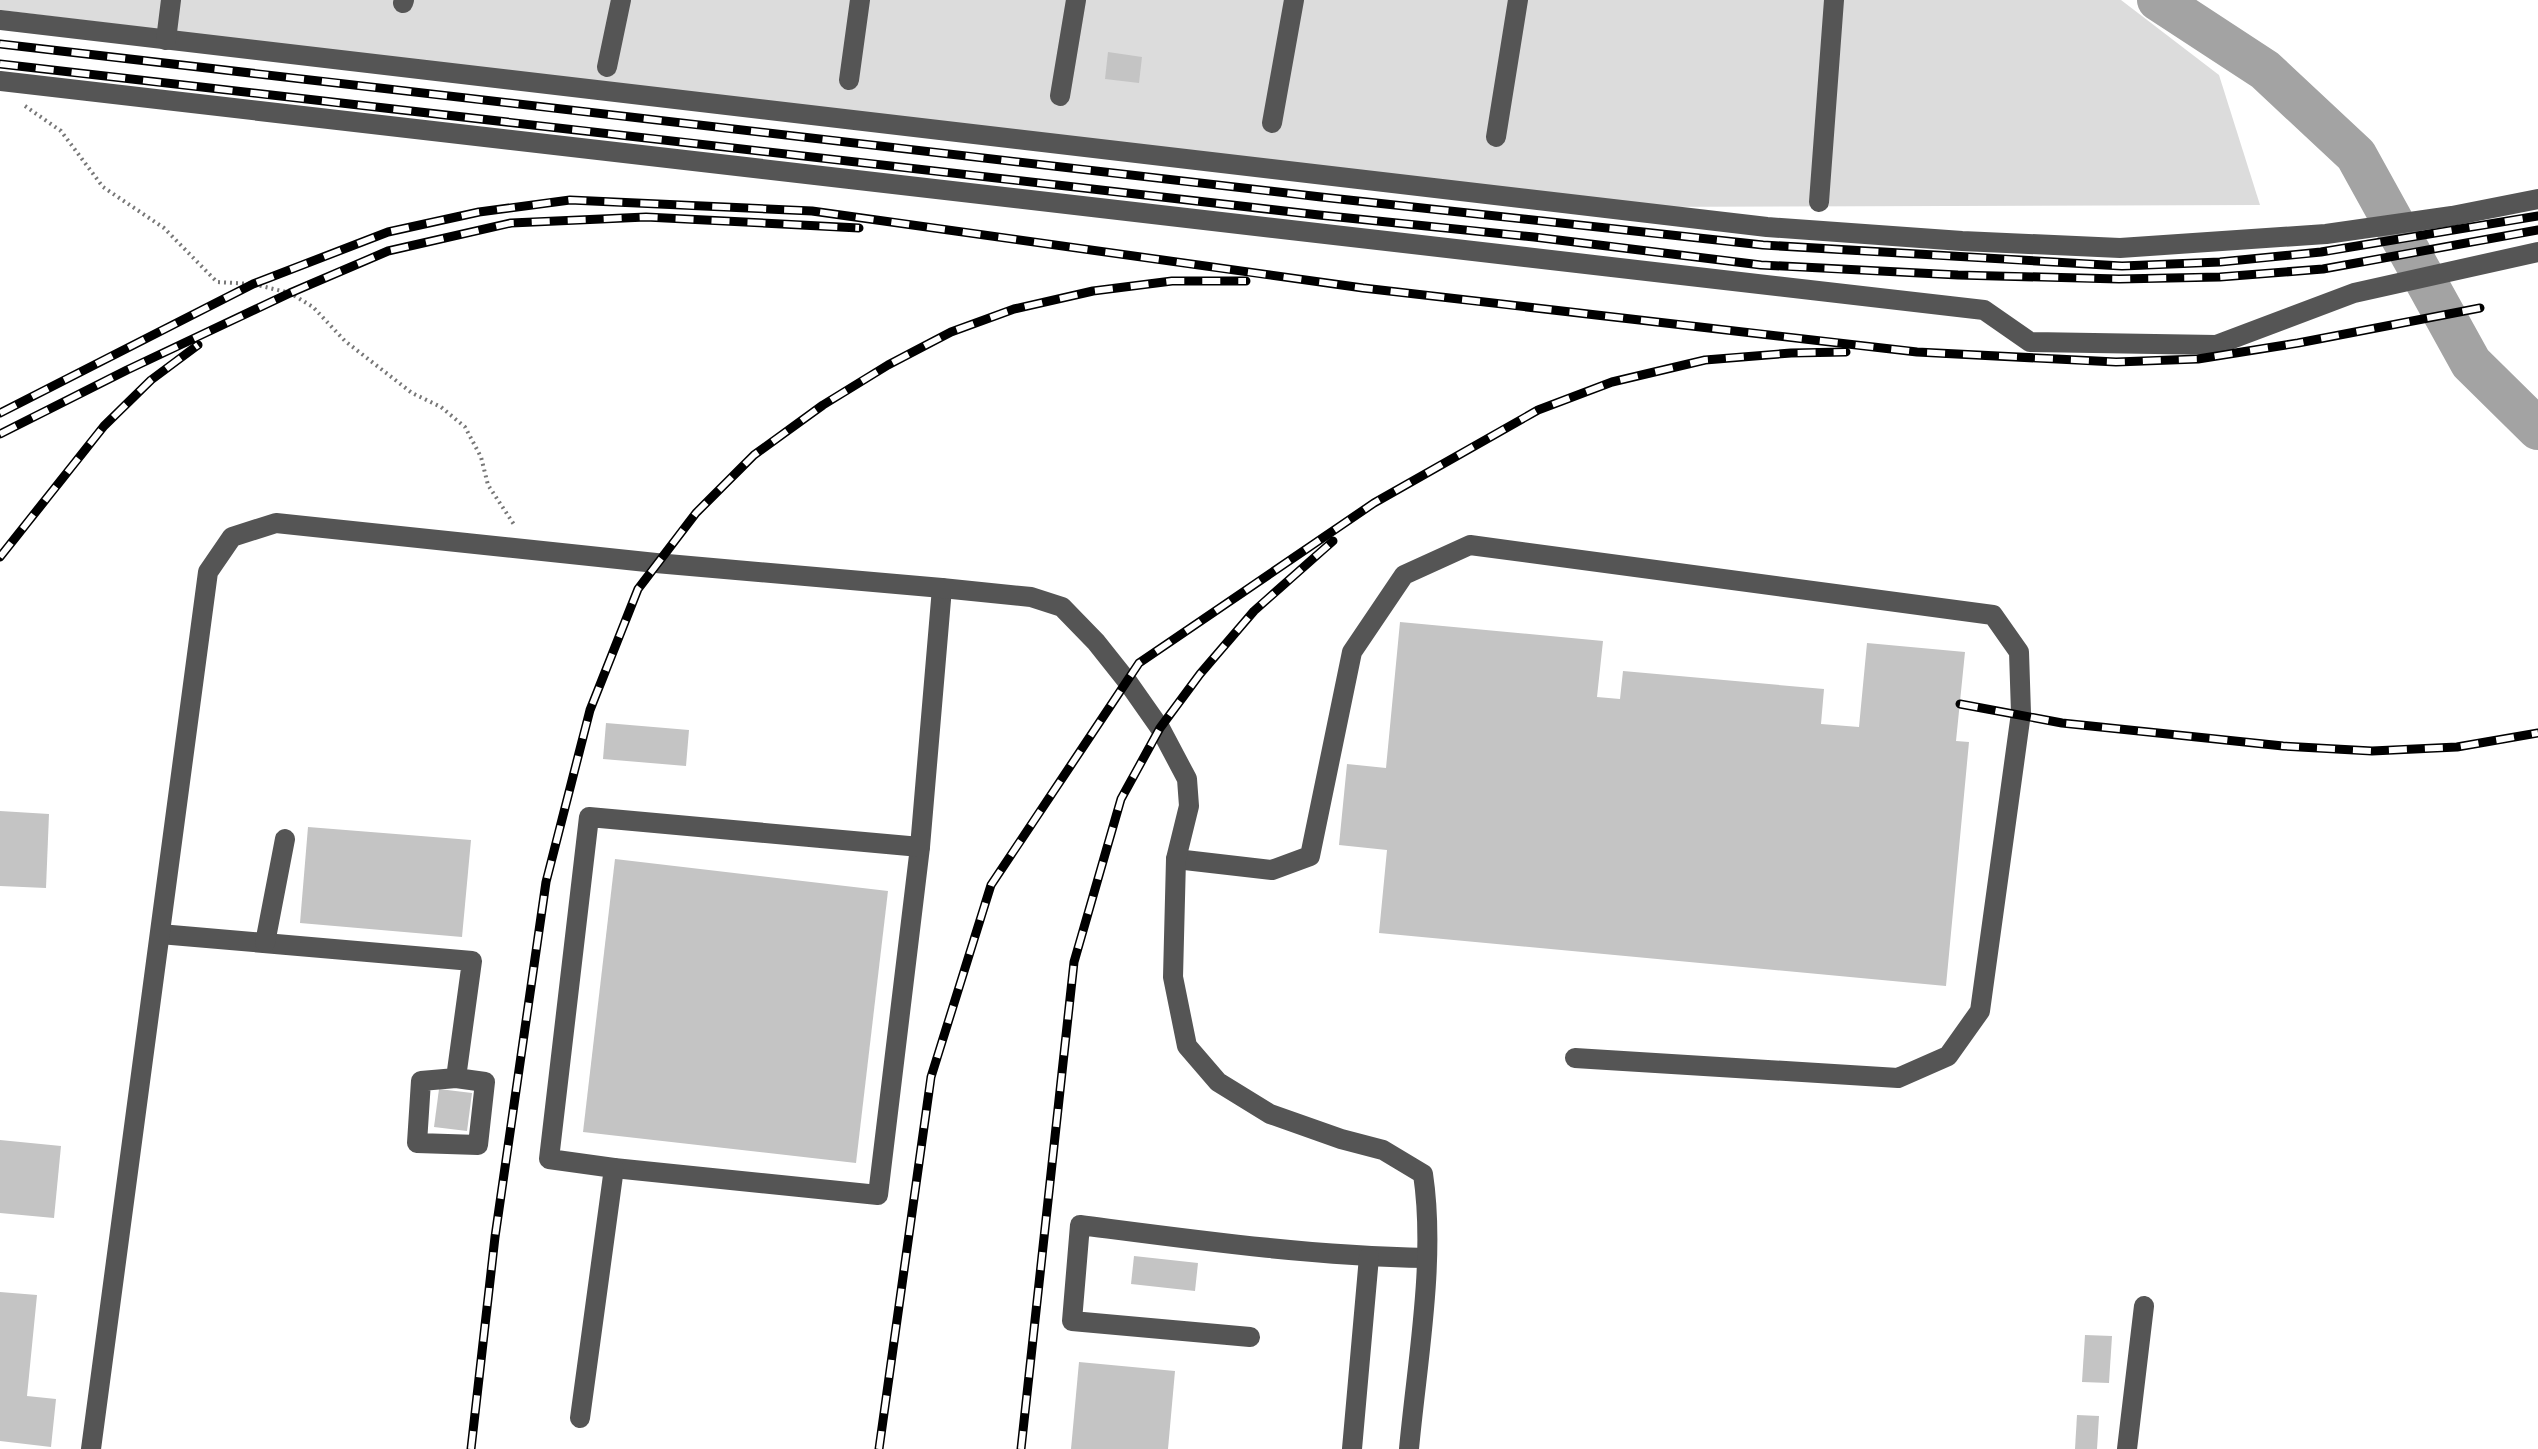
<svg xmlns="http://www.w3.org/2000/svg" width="2538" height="1449" font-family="Lato,sans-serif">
<rect width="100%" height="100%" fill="#fff"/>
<!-- green -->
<path fill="#dcdcdc" d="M0 0H2121L2219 75 2260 205 1614 207 0 10Z"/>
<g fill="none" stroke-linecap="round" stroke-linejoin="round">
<!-- river -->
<path stroke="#a3a3a3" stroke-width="42" d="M2158 0 2265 70 2356 155 2471 363 2538 429"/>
</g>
<!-- building -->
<g fill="#c4c4c4">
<path d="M1108 52 1142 57 1139 83 1105 79Z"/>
<path d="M1400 622 1603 641 1597 697 1620 699 1623 671 1824 689 1821 724 1859 727 1867 643 1965 652 1956 741 1969 742 1946 986 1379 933 1387 850 1339 845 1347 764 1386 768Z"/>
<path d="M606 723 689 730 686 766 603 759Z"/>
<path d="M0 811 49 814 46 888 0 886Z"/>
<path d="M308 827 471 840 462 937 300 923Z"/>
<path d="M615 859 888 891 856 1163 583 1132Z"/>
<path d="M439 1089 472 1093 467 1131 434 1127Z"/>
<path d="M0 1140 61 1146 54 1218 0 1213Z"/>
<path d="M1134 1256 1198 1263 1195 1291 1131 1284Z"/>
<path d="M0 1292 37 1295 27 1396 56 1399 51 1447 0 1441Z"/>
<path d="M2085 1335 2112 1336 2109 1383 2082 1382Z"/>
<path d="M1079 1362 1175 1371 1168 1449H1071Z"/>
<path d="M2077 1415 2099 1416 2097 1449H2075Z"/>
</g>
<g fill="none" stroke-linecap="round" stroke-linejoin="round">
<!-- path -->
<path stroke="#777" stroke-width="4" stroke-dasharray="2 4" stroke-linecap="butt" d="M25 106 61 131 103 187 164 228 217 282 253 284 290 293 313 307 345 341 412 393 441 407 465 427 481 457 488 485 515 526"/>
<!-- minor -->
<g stroke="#555" stroke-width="20">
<path d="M403 3 404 0"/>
<path d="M0 20 1767 227 1962 241 2120 248 2326 234 2452 216 2538 199"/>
<path d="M166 40 171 0"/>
<path d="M607 67 621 0"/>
<path d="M849 80 860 0"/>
<path d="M0 81 1984 310 2030 342 2216 345 2354 293 2538 252"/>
<path d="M1060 96 1076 0"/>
<path d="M1272 123 1294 0"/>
<path d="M1496 137 1518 0"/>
<path d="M1819 202 1834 0"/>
<path d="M1176 859 1272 870 1310 856 1352 652 1404 575 1470 545 1993 615 2019 652 2021 713 1980 1011 1948 1056 1898 1078 1575 1058"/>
<path d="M160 934 472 961 456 1078 421 1081 417 1143 478 1145 485 1082 456 1078"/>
<path d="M265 943 285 839"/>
<path d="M614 1168 878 1195 920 847"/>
<path d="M1250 1337 1072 1321 1080 1225C1196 1240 1310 1256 1427 1258"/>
<path d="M580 1418 614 1168 549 1159 589 817 920 847 942 588"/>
<path d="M91 1449 208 572 232 537 276 523 656 563 942 588 1031 597 1062 607 1096 642 1127 681 1160 728 1187 779 1189 806 1176 859 1173 977 1187 1046 1218 1082 1270 1114 1341 1139 1383 1150 1423 1174C1436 1260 1417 1362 1409 1449"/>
<path d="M1352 1449 1369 1257"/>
<path d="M2127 1449 2144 1306"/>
</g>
<!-- rail casing -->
<g stroke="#000" stroke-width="9">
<g id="rail">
<path d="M0 44 1321 197 1763 245 2122 266 2220 262 2321 252 2538 216"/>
<path d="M0 64 1319 215 1534 237 1761 265 1958 275 2119 279 2220 277 2323 269 2538 230"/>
<path d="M0 413 253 284 388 232 479 212 570 200 812 211 1363 288 1917 352 2116 362 2198 359 2298 343 2480 308"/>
<path d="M0 434 127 370 290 293 388 251 511 223 646 217 859 228"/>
<path d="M0 557 104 426 151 380 198 345"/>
<path d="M1960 704 2062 723 2283 746 2372 751 2457 747 2538 733"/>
<path d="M471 1449 495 1237 546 882 590 710 638 589 696 513 754 455 823 405 888 365 951 332 1014 309 1093 291 1172 281H1246"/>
<path d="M879 1449 931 1077 991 885 1139 663 1374 503 1538 410 1612 382 1705 360 1791 353 1846 352"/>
<path d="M1021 1449 1074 962 1121 799 1160 728 1200 674 1254 611 1333 541"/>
</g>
</g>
<!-- rail -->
<use href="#rail" stroke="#fff" stroke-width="6" stroke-dasharray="18" stroke-linecap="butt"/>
</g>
</svg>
